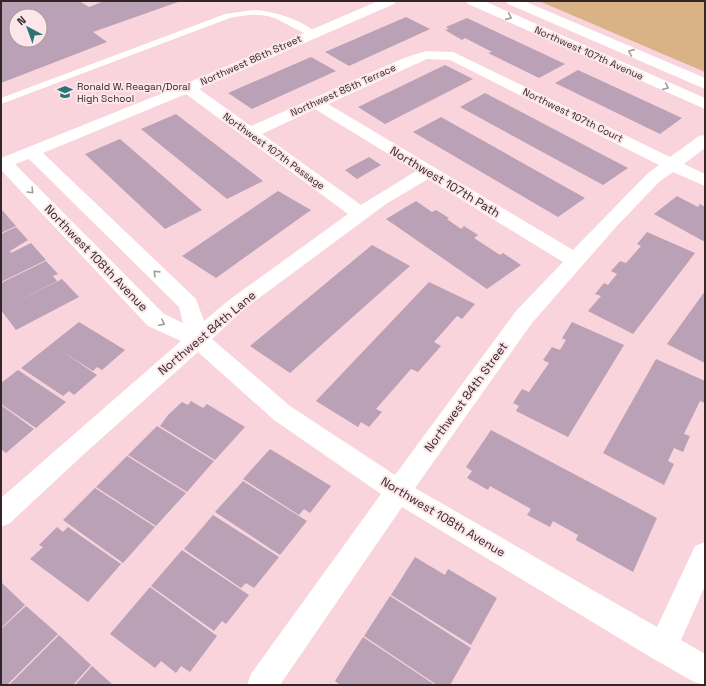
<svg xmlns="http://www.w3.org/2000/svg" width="706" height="686" font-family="'Space Grotesk',sans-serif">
<rect width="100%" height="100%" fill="#f9d4dc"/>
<!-- green -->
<path fill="#d9b286" d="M539 1H705V72Z"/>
<!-- building -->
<g fill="#baa1b6" fill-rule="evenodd">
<path d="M1 1H79L89 7 104 1H181L93 32 107 42 1 83ZM16 16H40V40H16Z"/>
<path d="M406 17 430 29 349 66 325 52Z"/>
<path d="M467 18 565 64 539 78 488 53 492 52 465 38 462 40 445 30 449 29 446 27Z"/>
<path d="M311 57 336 71 252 109 228 93Z"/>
<path d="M445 65 473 79 385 124 358 107Z"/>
<path d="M578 70 682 118 660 134 555 83Z"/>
<path d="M485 93 628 168 603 185 460 107Z"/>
<path d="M176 114 263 181 227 199 141 129Z"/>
<path d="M441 117 585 198 558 217 413 132Z"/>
<path d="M120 139 202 210 165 229 85 154Z"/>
<path d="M369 157 381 165 357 179 345 170Z"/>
<path d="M278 191 311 210 216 278 182 256Z"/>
<path d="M677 196 698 207 700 204 705 207V242L654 214Z"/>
<path d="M416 201 432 212 436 210 449 218 447 219 461 229 464 226 478 235 474 238 500 255 503 253 521 265 487 289 386 219Z"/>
<path d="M1 209 16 226 1 233Z"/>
<path d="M16 227 28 240 10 251 11 253 31 243 46 260 1 282V234Z"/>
<path d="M647 232 695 253 633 334 588 311 601 296 595 294 604 283 608 285 617 274 611 271 620 261 626 263 641 246 637 244Z"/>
<path d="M372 245 410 266 290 373 250 346Z"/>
<path d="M46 261 58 274 53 276 57 281 5 307 62 279 79 297 16 330 1 310V283Z"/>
<path d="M429 282 475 304 462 319 457 316 434 342 441 346 418 372 411 369 376 409 382 412 369 427 361 422 358 427 316 401Z"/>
<path d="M705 291V363L667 344Z"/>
<path d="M79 322 125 350 102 370 97 367 93 371 63 352 97 375 74 395 69 391 63 396 21 368Z"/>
<path d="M572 322 624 345 568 437 516 411 519 406 513 403 522 389 529 392 549 363 543 360 552 347 560 350 566 340 562 338Z"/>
<path d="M656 359 705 381V403L700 401 684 434 690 436 683 452 674 448 668 461 674 464 664 485 603 453Z"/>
<path d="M18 370 66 402 36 428 1 404V383Z"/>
<path d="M191 401 203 408 207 404 245 427 215 460 160 426 168 415 182 402 188 405Z"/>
<path d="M1 405 34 429 6 453 1 449Z"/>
<path d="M157 426 214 461 187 492 128 455Z"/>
<path d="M491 430 657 518 633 572 576 540 578 535 553 521 550 527 527 515 531 509 490 486 488 490 467 478 472 471 466 467Z"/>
<path d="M270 449 331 486 310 513 304 509 299 515 243 479Z"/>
<path d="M127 456 186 493 156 526 96 487Z"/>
<path d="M243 481 307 521 280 555 215 512Z"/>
<path d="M95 488 155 527 123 563 63 520Z"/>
<path d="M213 515 279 557 254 588 246 583 241 588 184 549Z"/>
<path d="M57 527 63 532 68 527 121 564 88 602 30 559 43 547 39 545Z"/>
<path d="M182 550 249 595 226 624 222 621 214 631 151 586Z"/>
<path d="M415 557 445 575 448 569 497 598 471 645 391 595Z"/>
<path d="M1 582 25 605 1 628Z"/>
<path d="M150 587 217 636 190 672 181 666 176 673 161 661 155 668 110 634Z"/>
<path d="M390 596 471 648 450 685H437L364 636Z"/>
<path d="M26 606 58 634 7 685H1V629Z"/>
<path d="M59 635 91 665 73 685H9Z"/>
<path d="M363 637 435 685H340L335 681Z"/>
<path d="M92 666 113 685H75Z"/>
</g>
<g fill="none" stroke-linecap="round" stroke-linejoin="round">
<!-- lane -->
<path fill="#fff" fill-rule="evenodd" d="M253 10C271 10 303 20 316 33L315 35C306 37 282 20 271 17 258 13 244 15 230 18L1 104V98L225 14Z"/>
<!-- street -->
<path fill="#fff" fill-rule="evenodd" d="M378 1H396L394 4 199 89 251 126 404 58 426 51 453 52 670 157 699 136 705 135V148L684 164 705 174V186L673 172 659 182 616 227 532 323 415 488 657 627 695 546 705 542V586L681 640 705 654V685L694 682 652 658 402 507 280 685H247L251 674 381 494 274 420 198 352 84 454 10 523 1 527V498L181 341 148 326 1 170V158L183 85ZM427 59 450 60 659 165 647 174 573 250 328 104ZM186 94 348 214 229 300 204 321 196 299 43 153ZM315 109 416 171 361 205 262 134ZM29 159 179 307 183 323 164 314 15 164ZM428 179 563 262 516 311 395 475 290 406 212 339 243 310 386 204Z"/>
<!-- secondary -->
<g fill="#fff" fill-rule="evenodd">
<path d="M466 1H484L705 98V109L468 4Z"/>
<path d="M506 1H524L705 78V89L508 4Z"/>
</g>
</g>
<!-- one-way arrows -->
<defs><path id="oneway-chevron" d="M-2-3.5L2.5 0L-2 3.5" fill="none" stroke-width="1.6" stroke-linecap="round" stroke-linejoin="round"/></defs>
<g stroke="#a39d9f">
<use href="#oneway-chevron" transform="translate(509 17) rotate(24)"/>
<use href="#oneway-chevron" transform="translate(631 52) rotate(-156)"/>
<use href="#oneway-chevron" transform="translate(666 87) rotate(24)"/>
<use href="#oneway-chevron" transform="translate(31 191) rotate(46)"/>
<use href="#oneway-chevron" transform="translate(156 273) rotate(-136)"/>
<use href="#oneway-chevron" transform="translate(162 323) rotate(26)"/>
</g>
<!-- icons -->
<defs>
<g id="school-bare" transform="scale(1.2)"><path d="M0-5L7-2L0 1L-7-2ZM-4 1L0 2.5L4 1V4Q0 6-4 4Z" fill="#2a7476" stroke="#fce6ea" stroke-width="2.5" paint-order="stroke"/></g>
</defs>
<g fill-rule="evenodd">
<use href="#school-bare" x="65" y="92"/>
</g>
<g text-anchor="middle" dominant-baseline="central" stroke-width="4" stroke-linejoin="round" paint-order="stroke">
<!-- far-street labels -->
<g font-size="10" fill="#332629" stroke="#fce6ea">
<text transform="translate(589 53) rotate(24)">Northwest 107th Avenue</text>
<text transform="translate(251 60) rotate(-24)">Northwest 86th Street</text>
<text transform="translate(343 90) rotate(-24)">Northwest 85th Terrace</text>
<text transform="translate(573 115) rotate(26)">Northwest 107th Court</text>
<text transform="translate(274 151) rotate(36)">Northwest 107th Passage</text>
</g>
<!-- far-poi labels -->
<g font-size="10" fill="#332629" stroke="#fce6ea" text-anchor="start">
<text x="77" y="86">Ronald W. Reagan/Doral<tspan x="77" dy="12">High School</tspan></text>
</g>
<!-- street labels -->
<g font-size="12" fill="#332629" stroke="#fce6ea">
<text transform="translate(445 182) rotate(31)">Northwest 107th Path</text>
<text transform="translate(96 258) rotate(46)">Northwest 108th Avenue</text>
<text transform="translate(207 333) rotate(-40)">Northwest 84th Lane</text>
<text transform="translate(466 397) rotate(-54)">Northwest 84th Street</text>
<text transform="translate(443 517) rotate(31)">Northwest 108th Avenue</text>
</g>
</g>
<!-- border -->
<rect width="706" height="686" fill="none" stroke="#332629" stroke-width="4"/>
<!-- north arrow -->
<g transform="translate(28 28) rotate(319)"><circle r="19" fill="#fce6ea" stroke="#ac999d"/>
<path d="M0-3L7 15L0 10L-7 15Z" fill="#2a7476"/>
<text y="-6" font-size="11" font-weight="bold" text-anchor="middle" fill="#332629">N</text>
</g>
</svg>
